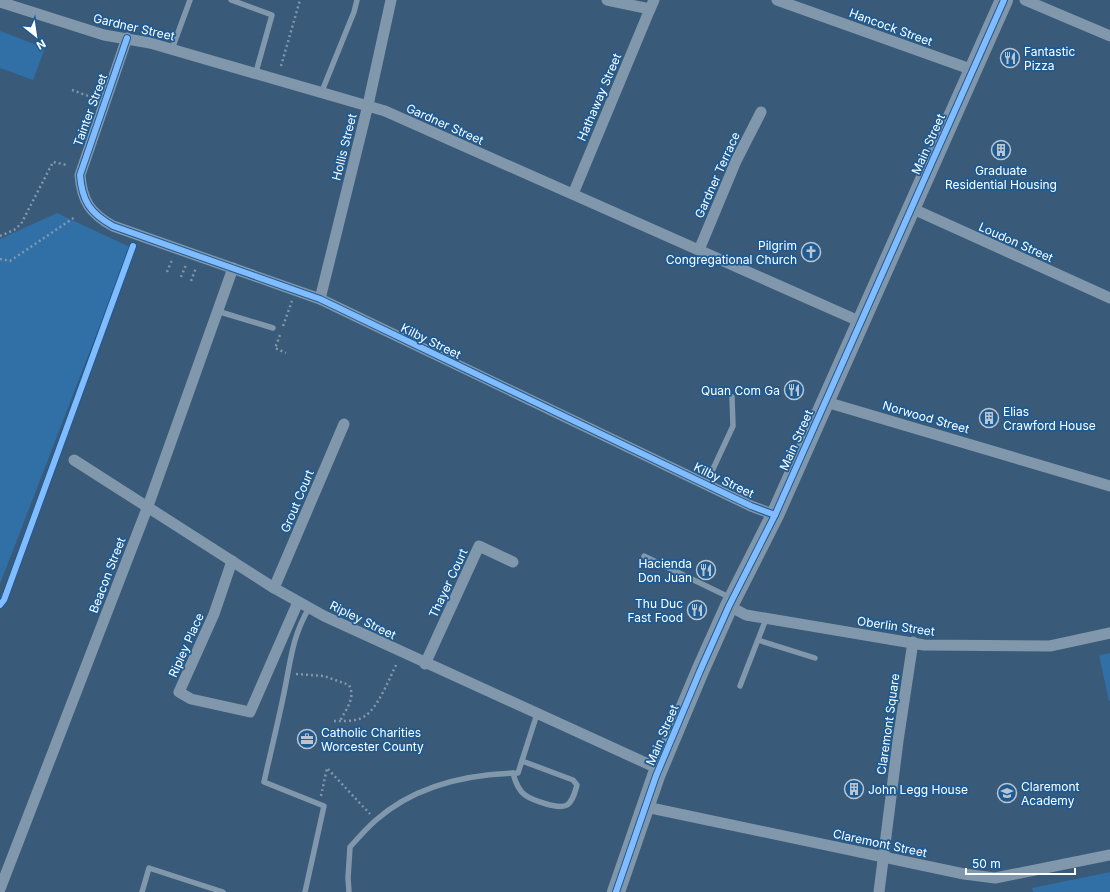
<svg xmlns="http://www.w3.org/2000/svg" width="1110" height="892" font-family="Inter,sans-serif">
<rect width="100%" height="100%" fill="#395a78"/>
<!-- green -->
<g fill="#3070a7">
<path d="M0 31 45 48 33 80 0 68Z"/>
<path d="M57 213 130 247 0 584V239Z"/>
<path d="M1110 653V701H1109L1099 655Z"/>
<path d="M1110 872V892H1033L1032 888Z"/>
</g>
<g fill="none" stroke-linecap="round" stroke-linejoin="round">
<!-- path -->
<g stroke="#8197ab" stroke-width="2.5" stroke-dasharray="2 3" stroke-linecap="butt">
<path d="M281 66 300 0"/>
<path d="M72 90 91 97"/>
<path d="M0 236 14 230 21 224 53 162 67 165"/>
<path d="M0 259 10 261 75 217"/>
<path d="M167 272 172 260"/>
<path d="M181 277 186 265"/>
<path d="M191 281 196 268"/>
<path d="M283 326 292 301"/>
<path d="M280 335 275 348 286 353"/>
<path d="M296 674 324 676 349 685C356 698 346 709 340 721"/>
<path d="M334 721C344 721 356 722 365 716 378 708 390 677 397 663"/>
<path d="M321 796 327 768 370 814"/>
</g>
<!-- service -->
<g stroke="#8197ab" stroke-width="5.5">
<path d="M231 0 272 15 256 72"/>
<path d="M172 49 190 0"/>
<path d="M322 91 354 12 357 0"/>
<path d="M217 311 273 328"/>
<path d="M706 484 733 426 732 397"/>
<path d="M644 556 731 598"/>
<path d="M758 640 815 658"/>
<path d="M740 686 766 619"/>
<path d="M513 773C515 781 518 790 525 795 532 800 559 810 567 805 573 801 575 792 577 785L573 780 522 761"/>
<path d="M142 892 149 868 223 892"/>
<path d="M305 892 324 806 264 782C271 750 279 719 285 688 291 658 293 635 309 608"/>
<path d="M349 892 348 878 350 847C358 838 367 828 376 820 416 785 466 774 518 773L537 714"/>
</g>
<!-- minor -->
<g stroke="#8197ab" stroke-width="11">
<path d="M607 0 650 9 654 0"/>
<path d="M777 0 973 70"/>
<path d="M1025 0 1110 36"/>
<path d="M0 2 104 35 150 43 385 111 861 322"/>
<path d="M127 38 80 175C82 201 90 213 113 226L320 299 751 506 775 515"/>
<path d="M573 194 650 9"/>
<path d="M911 208 1110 298"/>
<path d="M699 250 736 161 761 112"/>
<path d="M320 299 368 105 391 0"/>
<path d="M826 402 1110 486"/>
<path d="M74 460 274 588 324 616 659 769"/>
<path d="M232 561 214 614 179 692 191 699 250 712 298 602"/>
<path d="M274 588 344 424"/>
<path d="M729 606 746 615 924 645 1050 646 1110 633"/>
<path d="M425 664 479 546 513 562"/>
<path d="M646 807 964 874 995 878 1110 855"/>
<path d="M0 889 148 506 233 268"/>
<path d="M879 892 898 741 913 642"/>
</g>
<!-- primary -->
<path stroke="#8096aa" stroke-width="18" d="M616 892 656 776 700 671 729 606 775 515 1004 0"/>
<!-- cycleway casing -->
<g stroke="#1e5b93" stroke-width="8">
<g id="cycleway">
<path d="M127 38 80 175C82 201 90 213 113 226L320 299 751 506 775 515"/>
<path d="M0 605 4 600 133 246"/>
<path d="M616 892 656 776 700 671 729 606 775 515 1004 0"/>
</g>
</g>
<!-- cycleway -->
<use href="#cycleway" stroke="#80bcff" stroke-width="6"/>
</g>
<!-- icons -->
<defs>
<g id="restaurant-ring" transform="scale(1)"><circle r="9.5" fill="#1e5b93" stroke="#bac5d0" stroke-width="1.5"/><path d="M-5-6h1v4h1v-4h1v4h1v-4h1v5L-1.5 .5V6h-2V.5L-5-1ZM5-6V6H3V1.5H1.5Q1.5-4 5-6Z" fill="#bac5d0"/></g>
<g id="building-ring" transform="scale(1)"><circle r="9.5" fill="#1e5b93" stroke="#bac5d0" stroke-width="1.5"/><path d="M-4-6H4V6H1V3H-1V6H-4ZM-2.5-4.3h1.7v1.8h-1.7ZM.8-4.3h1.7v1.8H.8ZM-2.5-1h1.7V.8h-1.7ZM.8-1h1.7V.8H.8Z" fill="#bac5d0"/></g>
<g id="church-ring" transform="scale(1)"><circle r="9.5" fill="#1e5b93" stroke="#bac5d0" stroke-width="1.5"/><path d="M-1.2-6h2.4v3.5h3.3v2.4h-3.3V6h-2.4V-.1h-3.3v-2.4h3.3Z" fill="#bac5d0"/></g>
<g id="office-ring" transform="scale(1)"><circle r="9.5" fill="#1e5b93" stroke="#bac5d0" stroke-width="1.5"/><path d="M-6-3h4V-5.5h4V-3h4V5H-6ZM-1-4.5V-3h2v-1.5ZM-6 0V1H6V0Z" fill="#bac5d0"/></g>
<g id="school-ring" transform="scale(1)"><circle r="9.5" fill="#1e5b93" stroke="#bac5d0" stroke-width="1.5"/><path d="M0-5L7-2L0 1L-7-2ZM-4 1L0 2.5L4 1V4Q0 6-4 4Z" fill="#bac5d0"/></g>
</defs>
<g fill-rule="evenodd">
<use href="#restaurant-ring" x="1010" y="58"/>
<use href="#building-ring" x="1001" y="150"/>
<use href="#church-ring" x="811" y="252"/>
<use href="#restaurant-ring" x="794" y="390"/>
<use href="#building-ring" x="989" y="418"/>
<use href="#restaurant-ring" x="706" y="570"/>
<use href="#restaurant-ring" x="697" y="610"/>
<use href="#office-ring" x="307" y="739"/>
<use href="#building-ring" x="854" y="789"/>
<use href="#school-ring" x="1007" y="793"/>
</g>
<g text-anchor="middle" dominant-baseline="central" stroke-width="3.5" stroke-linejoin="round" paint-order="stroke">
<!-- street labels -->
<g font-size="12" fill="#fff" stroke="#1e5b93">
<text transform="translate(134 27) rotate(13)">Gardner Street</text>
<text transform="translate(891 27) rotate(20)">Hancock Street</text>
<text transform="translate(599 97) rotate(-67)">Hathaway Street</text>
<text transform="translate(90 110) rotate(-70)">Tainter Street</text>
<text transform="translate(445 124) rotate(24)">Gardner Street</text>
<text transform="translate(928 144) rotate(-66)">Main Street</text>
<text transform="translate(344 147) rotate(-76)">Hollis Street</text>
<text transform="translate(717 175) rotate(-66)">Gardner Terrace</text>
<text transform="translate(1016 242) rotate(24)">Loudon Street</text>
<text transform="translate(431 341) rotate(26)">Kilby Street</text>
<text transform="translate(926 417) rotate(16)">Norwood Street</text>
<text transform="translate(796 440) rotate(-66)">Main Street</text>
<text transform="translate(724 480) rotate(26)">Kilby Street</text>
<text transform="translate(297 501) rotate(-67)">Grout Court</text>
<text transform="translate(107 575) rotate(-69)">Beacon Street</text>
<text transform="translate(448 583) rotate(-65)">Thayer Court</text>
<text transform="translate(363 620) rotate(26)">Ripley Street</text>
<text transform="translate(896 626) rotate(8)">Oberlin Street</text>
<text transform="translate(186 645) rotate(-66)">Ripley Place</text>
<text transform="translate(888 724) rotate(-82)">Claremont Square</text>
<text transform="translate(662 735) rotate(-67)">Main Street</text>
<text transform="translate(880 843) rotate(12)">Claremont Street</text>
</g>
<!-- poi labels -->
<g font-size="12" fill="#fff" stroke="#1e5b93" text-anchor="start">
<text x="1024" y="51">Fantastic<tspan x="1024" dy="14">Pizza</tspan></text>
<text x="1001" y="170" text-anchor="middle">Graduate<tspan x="1001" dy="14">Residential Housing</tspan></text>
<text x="797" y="245" text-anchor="end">Pilgrim<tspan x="797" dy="14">Congregational Church</tspan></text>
<text x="780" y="390" text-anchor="end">Quan Com Ga</text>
<text x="1003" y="411">Elias<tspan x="1003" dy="14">Crawford House</tspan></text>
<text x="692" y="563" text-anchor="end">Hacienda<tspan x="692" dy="14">Don Juan</tspan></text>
<text x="683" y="603" text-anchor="end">Thu Duc<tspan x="683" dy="14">Fast Food</tspan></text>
<text x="321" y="732">Catholic Charities<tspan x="321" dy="14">Worcester County</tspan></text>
<text x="1021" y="786">Claremont<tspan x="1021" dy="14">Academy</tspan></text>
<text x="868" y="789">John Legg House</text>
</g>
</g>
<!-- north arrow -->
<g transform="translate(36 36) rotate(150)" stroke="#1e5b93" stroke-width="3" paint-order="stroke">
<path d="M0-3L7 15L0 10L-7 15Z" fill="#ffffff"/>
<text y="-6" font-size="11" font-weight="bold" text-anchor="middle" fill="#ffffff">N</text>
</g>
<!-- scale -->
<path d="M966 868v6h109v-6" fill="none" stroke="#ffffff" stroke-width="2"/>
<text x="972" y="868" font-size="12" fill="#ffffff" stroke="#1e5b93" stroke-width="3" paint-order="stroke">50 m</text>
</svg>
